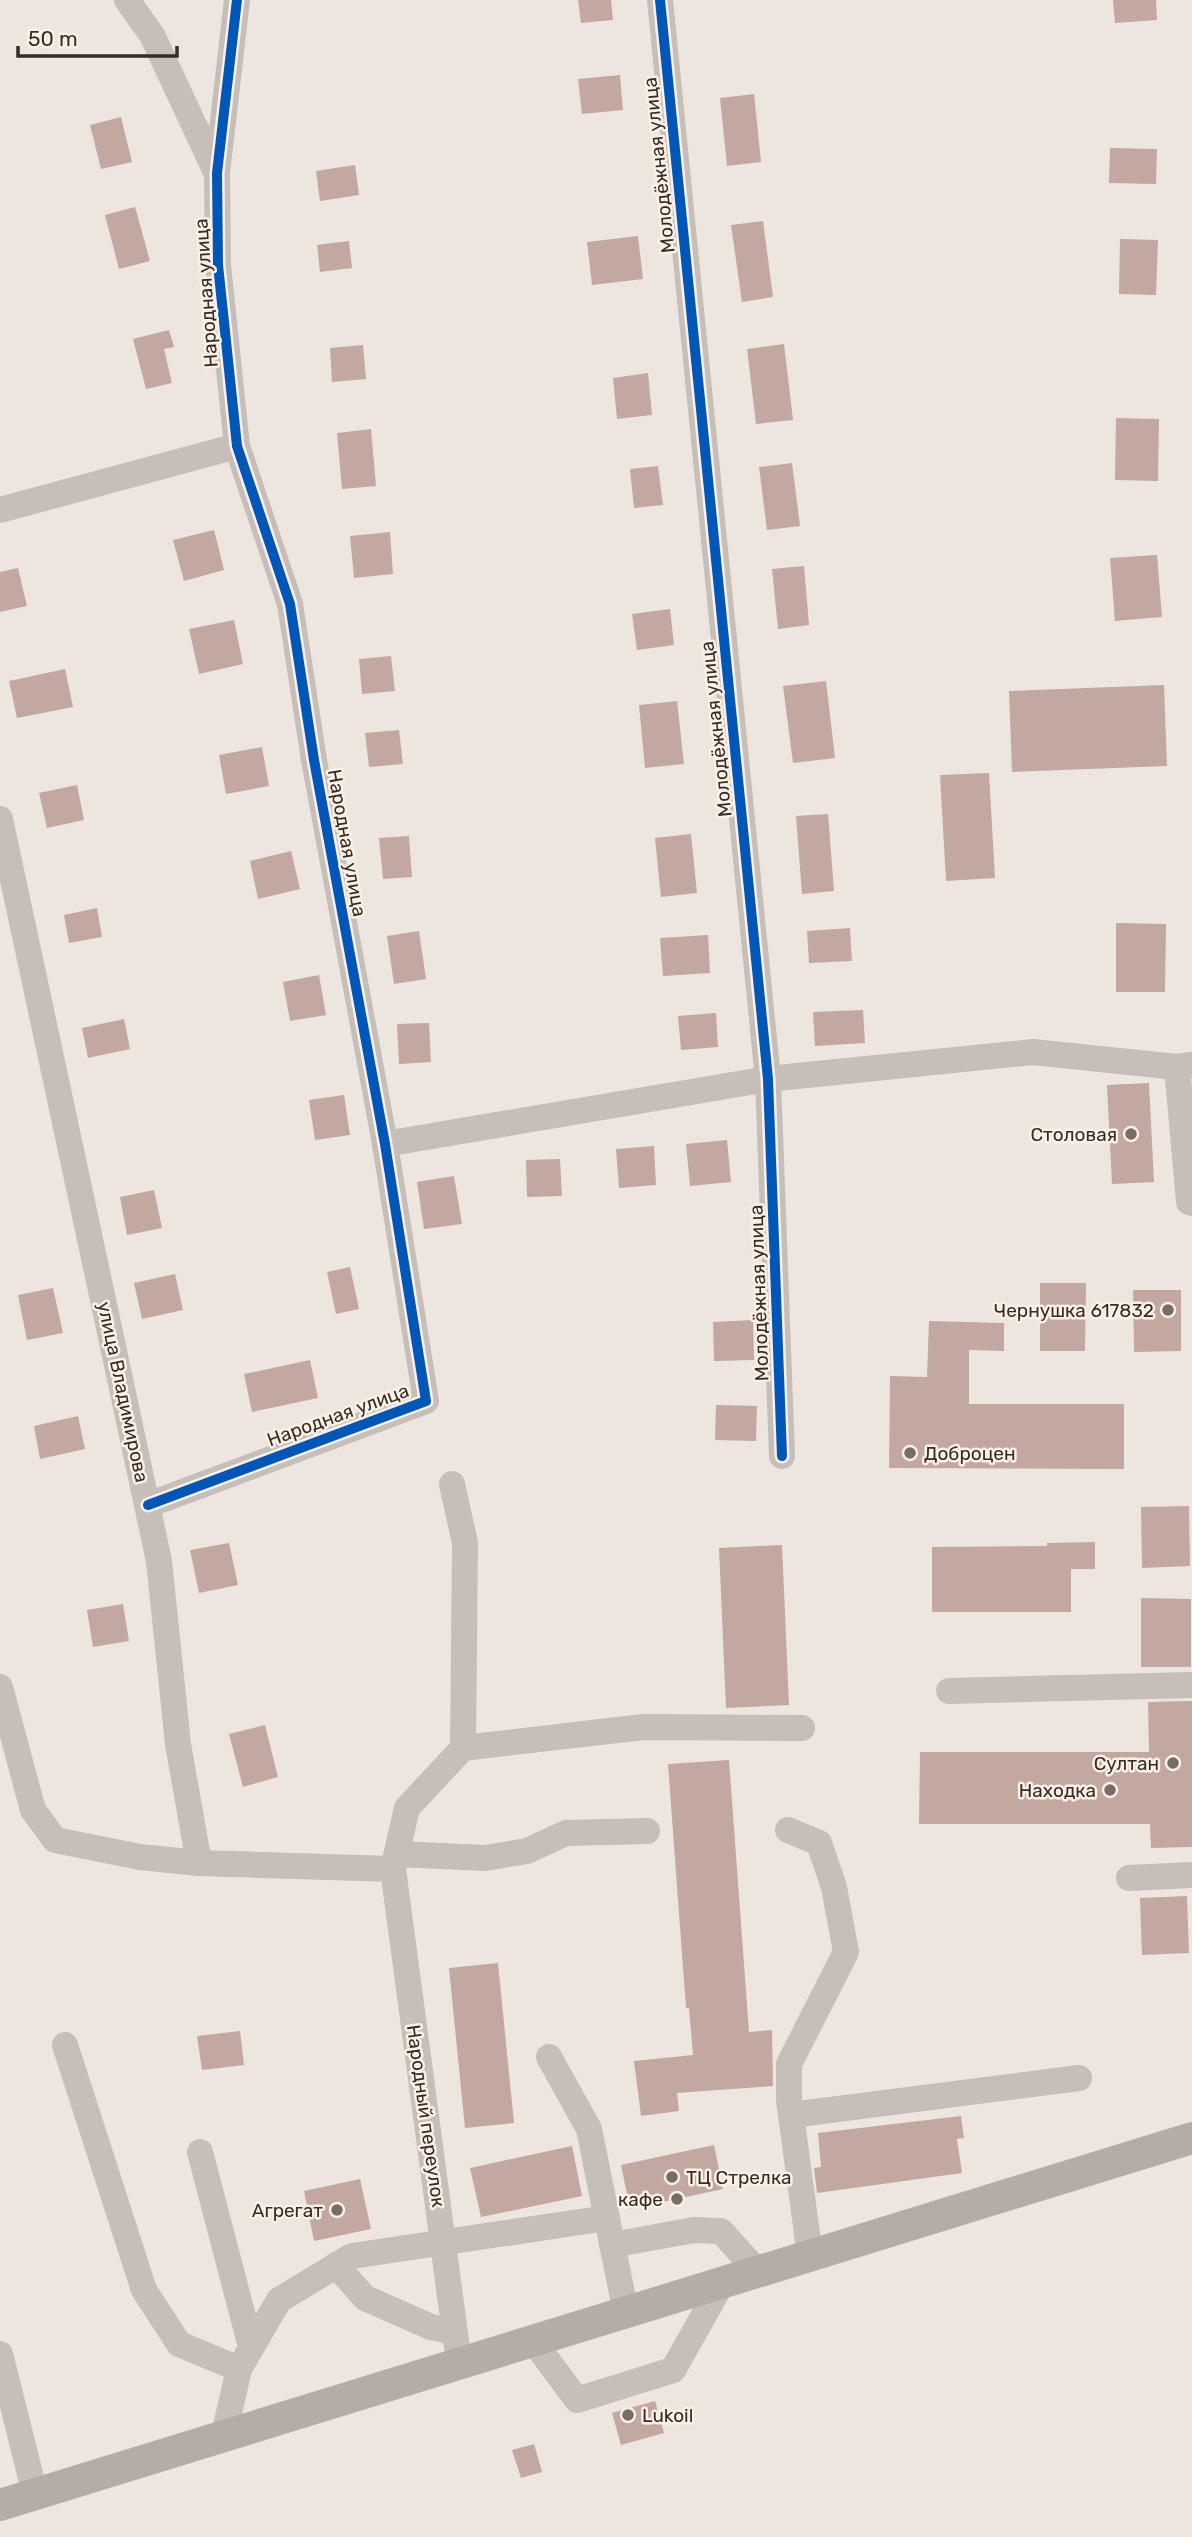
<svg xmlns="http://www.w3.org/2000/svg" width="1192" height="2537" font-family="Rubik,sans-serif">
<rect width="100%" height="100%" fill="#ede6df"/>
<!-- building -->
<g fill="#c2a8a0">
<path d="M578 0H611L613 20 581 23Z"/>
<path d="M1113 0H1156L1157 20 1115 23Z"/>
<path d="M620 75 623 110 582 114 578 79Z"/>
<path d="M754 94 761 162 727 166 720 98Z"/>
<path d="M121 117 132 162 101 169 90 125Z"/>
<path d="M1110 148 1157 149 1156 184 1109 183Z"/>
<path d="M355 165 359 195 320 201 316 171Z"/>
<path d="M135 207 150 261 119 269 105 215Z"/>
<path d="M763 221 773 297 742 302 731 225Z"/>
<path d="M638 236 643 279 592 285 587 242Z"/>
<path d="M1120 239 1158 240 1156 295 1119 294Z"/>
<path d="M349 241 352 268 320 272 317 245Z"/>
<path d="M169 330 174 347 164 349 172 383 146 389 133 339Z"/>
<path d="M784 344 793 420 756 424 747 349Z"/>
<path d="M363 345 366 379 332 382 330 348Z"/>
<path d="M648 373 652 415 617 419 613 378Z"/>
<path d="M1116 418 1159 419 1158 481 1115 480Z"/>
<path d="M371 429 376 486 342 489 337 433Z"/>
<path d="M792 463 800 526 767 530 759 467Z"/>
<path d="M658 466 663 505 634 508 630 469Z"/>
<path d="M214 530 224 570 184 581 173 540Z"/>
<path d="M390 532 393 574 354 578 350 536Z"/>
<path d="M1157 555 1162 617 1115 621 1110 558Z"/>
<path d="M804 566 809 625 778 629 772 569Z"/>
<path d="M18 568 27 606 0 612V572Z"/>
<path d="M670 609 674 645 637 650 632 614Z"/>
<path d="M234 620 243 664 199 674 189 629Z"/>
<path d="M391 656 395 691 362 694 359 659Z"/>
<path d="M65 669 73 707 17 718 9 681Z"/>
<path d="M826 681 835 758 793 763 783 686Z"/>
<path d="M1164 685 1167 766 1012 772 1009 691Z"/>
<path d="M677 701 684 764 645 768 639 705Z"/>
<path d="M399 730 403 764 369 767 365 733Z"/>
<path d="M262 747 269 786 226 794 219 755Z"/>
<path d="M989 773 995 878 946 881 940 775Z"/>
<path d="M77 785 84 820 47 828 39 793Z"/>
<path d="M828 814 834 891 802 894 796 816Z"/>
<path d="M691 834 697 893 661 897 655 838Z"/>
<path d="M409 836 412 877 383 879 379 838Z"/>
<path d="M291 851 300 889 258 899 250 861Z"/>
<path d="M97 908 102 937 69 943 64 915Z"/>
<path d="M1116 923 1166 924 1165 992H1116Z"/>
<path d="M850 928 852 961 809 963 807 931Z"/>
<path d="M419 931 426 979 394 984 387 936Z"/>
<path d="M708 935 710 973 663 976 660 938Z"/>
<path d="M319 975 326 1015 290 1021 283 982Z"/>
<path d="M863 1010 865 1043 815 1046 813 1012Z"/>
<path d="M716 1013 718 1047 681 1050 678 1016Z"/>
<path d="M124 1019 130 1049 88 1058 82 1028Z"/>
<path d="M429 1023 431 1062 399 1064 397 1024Z"/>
<path d="M1149 1083 1154 1182 1112 1184 1107 1085Z"/>
<path d="M344 1095 350 1135 315 1140 309 1100Z"/>
<path d="M727 1140 731 1182 690 1186 686 1144Z"/>
<path d="M654 1146 656 1185 619 1188 616 1149Z"/>
<path d="M560 1159 562 1196 527 1197 526 1160Z"/>
<path d="M454 1176 462 1224 424 1229 417 1182Z"/>
<path d="M154 1190 162 1228 127 1235 120 1197Z"/>
<path d="M350 1267 359 1309 336 1314 327 1272Z"/>
<path d="M175 1274 183 1310 142 1319 134 1283Z"/>
<path d="M1040 1283H1086L1085 1351H1040Z"/>
<path d="M53 1288 63 1333 27 1340 18 1295Z"/>
<path d="M1133 1290H1181V1351L1134 1352Z"/>
<path d="M753 1320 754 1360 714 1361 713 1322Z"/>
<path d="M929 1321 1004 1323V1351L969 1350V1404H1124V1469L889 1468 890 1376 927 1377Z"/>
<path d="M310 1360 318 1398 252 1412 244 1374Z"/>
<path d="M716 1405 757 1406 756 1441 715 1440Z"/>
<path d="M78 1416 85 1449 40 1459 34 1426Z"/>
<path d="M1189 1506 1190 1566 1142 1568 1141 1507Z"/>
<path d="M1095 1542V1569H1071V1612H932V1547L1047 1546V1543Z"/>
<path d="M229 1543 238 1585 199 1593 190 1550Z"/>
<path d="M782 1545 789 1705 726 1708 719 1548Z"/>
<path d="M1141 1598 1191 1599V1667H1141Z"/>
<path d="M123 1604 129 1641 93 1647 87 1610Z"/>
<path d="M1192 1701V1847L1151 1848 1150 1824H919L920 1752H1149L1148 1702Z"/>
<path d="M265 1725 278 1777 243 1787 229 1734Z"/>
<path d="M729 1760 749 2032 772 2030 773 2086 677 2093 679 2111 641 2116 634 2061 693 2055 689 2008H686L668 1764Z"/>
<path d="M1187 1896 1189 1953 1142 1955 1140 1898Z"/>
<path d="M498 1963 514 2123 465 2128 449 1968Z"/>
<path d="M240 2031 244 2065 202 2070 197 2036Z"/>
<path d="M961 2116 964 2138 957 2139 962 2173 817 2193 814 2168 821 2167 818 2133Z"/>
<path d="M714 2145 723 2189 630 2209 621 2165Z"/>
<path d="M572 2146 582 2196 481 2217 470 2168Z"/>
<path d="M360 2179 371 2229 314 2241 304 2191Z"/>
<path d="M655 2401 664 2433 621 2445 612 2413Z"/>
<path d="M534 2444 542 2472 521 2478 512 2450Z"/>
</g>
<g fill="none" stroke-linecap="round" stroke-linejoin="round">
<!-- minor -->
<g stroke="#c6beb9" stroke-width="26">
<path d="M127 0 152 35 216 172"/>
<path d="M660 0 768 1079 782 1456"/>
<path d="M0 510 237 446"/>
<path d="M0 819 159 1561 178 1744 199 1863 393 1869"/>
<path d="M1177 1067 1189 1202 1192 1203"/>
<path d="M385 1144 768 1079 1033 1052 1177 1067 1192 1065"/>
<path d="M452 1484 465 1543 463 1748"/>
<path d="M148 1505 426 1401 385 1144 314 760 290 604 237 446 218 265 217 173 237 0"/>
<path d="M0 1687 33 1810 55 1840 140 1857 199 1863"/>
<path d="M949 1691 1192 1685"/>
<path d="M788 1830 819 1843 834 1887 846 1952 789 2064V2100L810 2256"/>
<path d="M397 1854 485 1858 527 1851 566 1833 647 1831"/>
<path d="M1129 1878 1192 1875"/>
<path d="M65 2045 144 2290 179 2344 239 2369"/>
<path d="M549 2057 589 2129 626 2313"/>
<path d="M791 2115 1079 2078"/>
<path d="M200 2152 251 2347"/>
<path d="M612 2245 694 2230 721 2231 758 2272"/>
<path d="M336 2265 365 2298 431 2327 454 2332"/>
<path d="M534 2342 577 2400 673 2370 722 2283"/>
<path d="M0 2354 35 2494"/>
<path d="M459 2363 393 1869 407 1808 463 1748 643 1727 802 1728"/>
<path d="M224 2435 239 2369 279 2300 352 2256 607 2218"/>
</g>
<!-- major -->
<path stroke="#b5aca8" stroke-width="32" d="M0 2505 1192 2138"/>
<!-- cycleway casing -->
<g stroke="#faf0e6" stroke-width="15">
<g id="cycleway">
<path d="M660 0 768 1079 782 1456"/>
<path d="M148 1505 426 1401 385 1144 314 760 290 604 237 446 218 265 217 173 237 0"/>
</g>
</g>
<!-- cycleway -->
<use href="#cycleway" stroke="#0057b8" stroke-width="10"/>
</g>
<!-- markers -->
<g fill="#776c67" stroke="#faf0e6" stroke-width="2.5">
<circle cx="1131" cy="1134" r="7"/>
<circle cx="1168" cy="1310" r="7"/>
<circle cx="910" cy="1453" r="7"/>
<circle cx="1173" cy="1763" r="7"/>
<circle cx="1110" cy="1790" r="7"/>
<circle cx="672" cy="2177" r="7"/>
<circle cx="677" cy="2199" r="7"/>
<circle cx="337" cy="2210" r="7"/>
<circle cx="628" cy="2415" r="7"/>
</g>
<g text-anchor="middle" dominant-baseline="central" stroke-width="5" stroke-linejoin="round" paint-order="stroke">
<!-- street labels -->
<g font-size="19" fill="#372b27" stroke="#faf0e6">
<text transform="translate(659 165) rotate(-96)">Молодёжная улица</text>
<text transform="translate(206 293) rotate(-94)">Народная улица</text>
<text transform="translate(716 729) rotate(-96)">Молодёжная улица</text>
<text transform="translate(347 843) rotate(80)">Народная улица</text>
<text transform="translate(759 1293) rotate(-92)">Молодёжная улица</text>
<text transform="translate(123 1392) rotate(78)">улица Владимирова</text>
<text transform="translate(338 1415) rotate(-20)">Народная улица</text>
<text transform="translate(426 2116) rotate(82)">Народный переулок</text>
</g>
<!-- poi labels -->
<g font-size="19" fill="#372b27" stroke="#faf0e6" text-anchor="end">
<text x="1117" y="1134">Столовая</text>
<text x="1154" y="1310">Чернушка 617832</text>
<text x="924" y="1453" text-anchor="start">Доброцен</text>
<text x="1159" y="1763">Султан</text>
<text x="1096" y="1790">Находка</text>
<text x="686" y="2177" text-anchor="start">ТЦ Стрелка</text>
<text x="663" y="2199">кафе</text>
<text x="323" y="2210">Агрегат</text>
<text x="642" y="2415" text-anchor="start">Lukoil</text>
</g>
</g>
<!-- scale -->
<path d="M18 46v10h159v-10" fill="none" stroke="#372b27" stroke-width="3.5"/>
<text x="28" y="46" font-size="21" fill="#372b27" stroke="#faf0e6" stroke-width="5" paint-order="stroke">50 m</text>
</svg>
